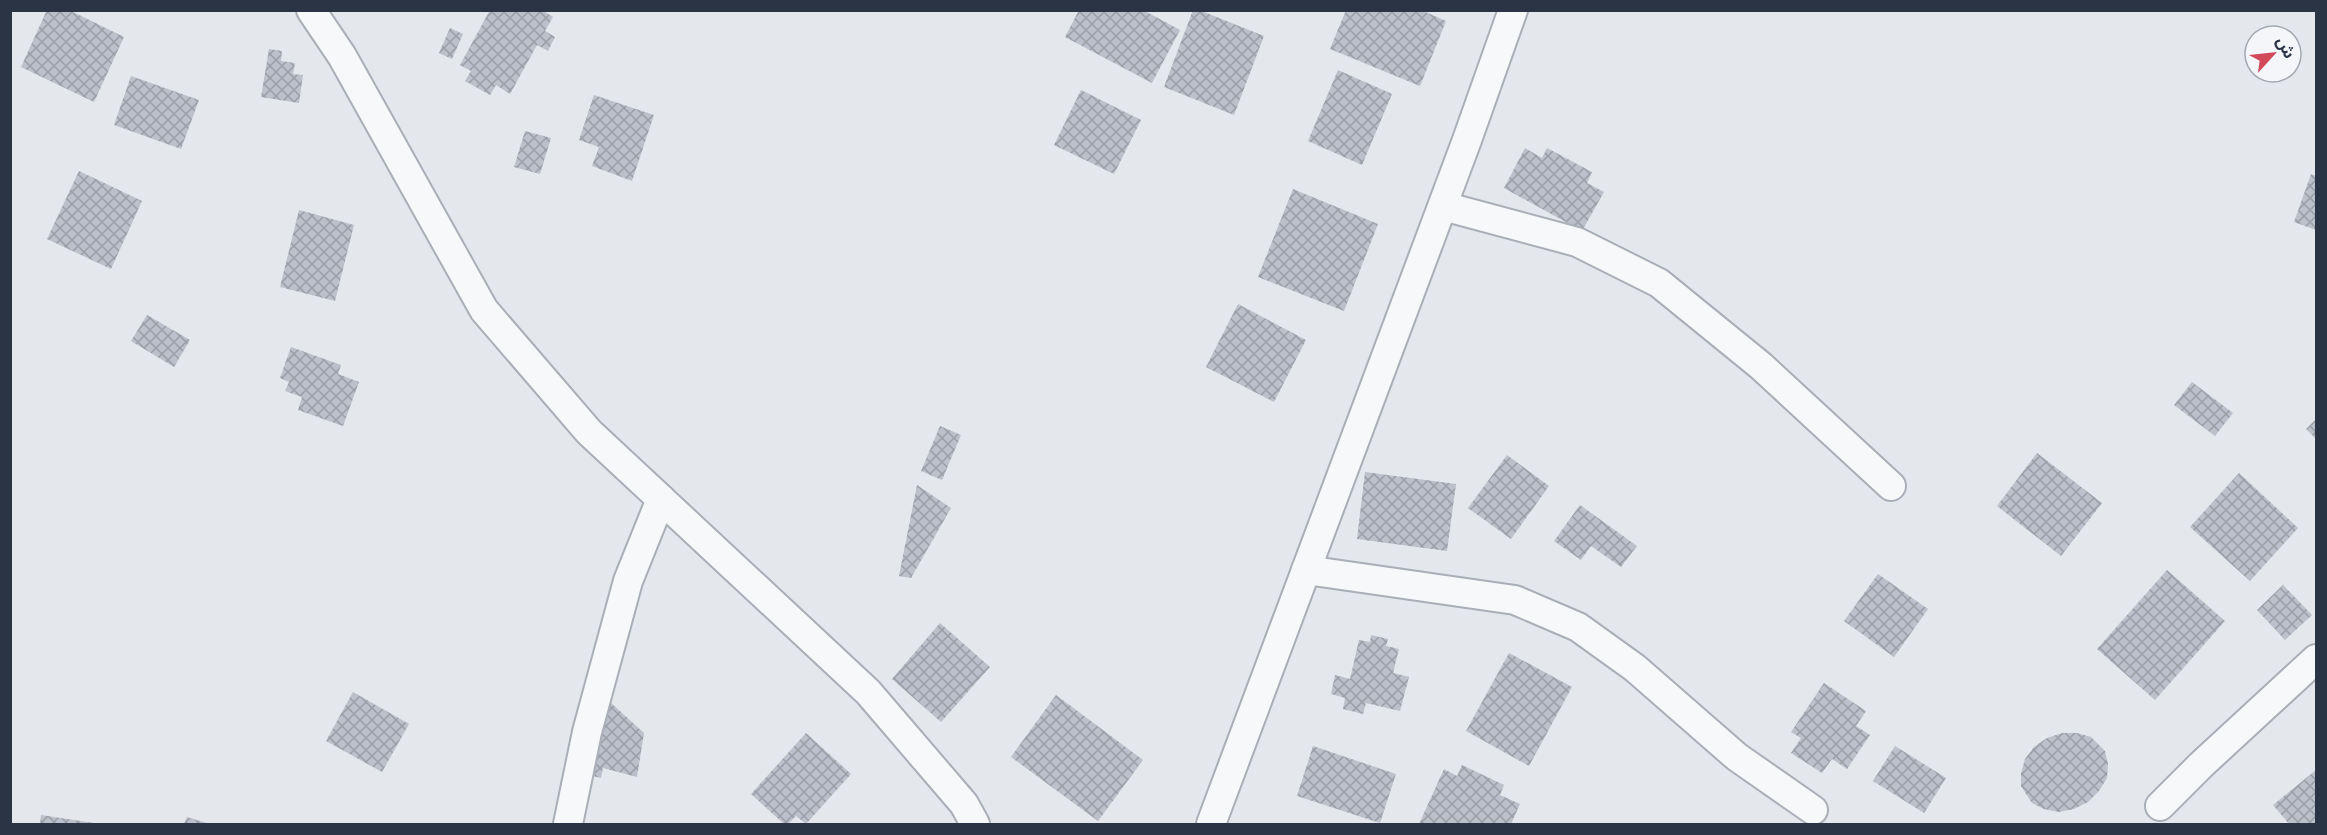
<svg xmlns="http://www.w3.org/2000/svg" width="2327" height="835" font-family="'Varela Round','Noto Sans Arabic',sans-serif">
<defs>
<pattern id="building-cross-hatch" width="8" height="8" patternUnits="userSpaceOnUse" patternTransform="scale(1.5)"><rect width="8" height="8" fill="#bbc0ca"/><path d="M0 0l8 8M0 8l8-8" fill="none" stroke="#989da6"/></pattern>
</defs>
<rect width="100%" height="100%" fill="#e4e7ec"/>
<!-- building -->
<g fill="url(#building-cross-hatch)">
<path d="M47 10H69L124 37 94 102 21 67Z"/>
<path d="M490 10H542L553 17 545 31 555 37 548 51 537 45 510 94 496 85 490 95 465 81 471 71 460 65Z"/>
<path d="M1079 10H1143L1180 30 1152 83 1065 37Z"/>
<path d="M1193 10H1199L1264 36 1234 115 1164 87Z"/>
<path d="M1346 10H1421L1446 21 1420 86 1330 49Z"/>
<path d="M450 28 463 34 452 59 439 53Z"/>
<path d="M269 49 282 51 281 61 295 63 293 74 303 75 299 103 261 97Z"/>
<path d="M1338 70 1392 94 1362 165 1308 141Z"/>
<path d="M131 76 199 100 181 149 114 125Z"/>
<path d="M1081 90 1141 120 1114 174 1054 145Z"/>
<path d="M594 95 654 115 632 181 592 166 599 147 579 140Z"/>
<path d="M525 131 551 138 540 174 514 167Z"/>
<path d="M1525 148 1542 158 1547 148 1592 172 1587 183 1604 192 1582 231 1504 188Z"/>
<path d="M79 171 142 201 111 269 47 239Z"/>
<path d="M2311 174 2316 176V230L2294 222Z"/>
<path d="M1293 189 1378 224 1344 311 1258 277Z"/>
<path d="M299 210 354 225 335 301 280 287Z"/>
<path d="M1238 304 1306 340 1274 402 1206 367Z"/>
<path d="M147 315 190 340 174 367 131 341Z"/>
<path d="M291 347 341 365 338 374 359 382 343 426 298 410 302 397 285 391 289 382 280 378Z"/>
<path d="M2192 382 2233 413 2215 436 2174 405Z"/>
<path d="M2316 419V439L2306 429Z"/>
<path d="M940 426 961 435 942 480 921 471Z"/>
<path d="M2037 453 2102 503 2061 556 1997 506Z"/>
<path d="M1507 455 1549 486 1511 539 1468 508Z"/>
<path d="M1365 472 1456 484 1447 551 1357 539Z"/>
<path d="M2239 473 2298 528 2250 581 2190 527Z"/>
<path d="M917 485 951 508 911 578 899 576Z"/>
<path d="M1580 505 1637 546 1621 567 1591 546 1581 560 1554 541Z"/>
<path d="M2167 570 2225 621 2155 700 2097 649Z"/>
<path d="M1878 574 1928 609 1894 657 1844 621Z"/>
<path d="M2283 585 2312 615 2285 640 2257 610Z"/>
<path d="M940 623 990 667 941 722 892 679Z"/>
<path d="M1371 635 1388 639 1386 646 1399 649 1393 673 1409 677 1400 711 1366 703 1363 714 1343 709 1345 698 1331 694 1335 675 1350 679 1359 640 1370 642Z"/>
<path d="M1509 653 1572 687 1529 766 1466 731Z"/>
<path d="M1824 683 1866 711 1856 726 1870 735 1847 769 1832 759 1822 773 1791 753 1801 738 1791 732Z"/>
<path d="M353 692 409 724 382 772 326 741Z"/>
<path d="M599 692 644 733 637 777 603 768 601 778 588 775Z"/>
<path d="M1056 695 1143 760 1098 821 1011 757Z"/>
<path d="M806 733 851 774 806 824 796 816 788 824H784L751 794Z"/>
<path d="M2062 733H2077L2091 737 2105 751 2108 764 2107 778 2099 791 2088 802 2074 809 2059 812 2044 809 2032 803 2021 786V773L2025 759 2034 747 2047 738Z"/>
<path d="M1313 746 1396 774 1380 823 1297 796Z"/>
<path d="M1895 746 1946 778 1924 813 1873 781Z"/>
<path d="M1462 765 1504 785 1500 795 1520 804 1511 824H1419L1444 769 1457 776Z"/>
<path d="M2316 770V824H2289L2273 805Z"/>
<path d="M41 815 94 823V824H40Z"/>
<path d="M187 817 210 824H184Z"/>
</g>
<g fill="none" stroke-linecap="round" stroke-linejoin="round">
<!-- minor casing -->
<g stroke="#a9aeb7" stroke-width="32">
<g id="minor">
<path d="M311 10 342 56 484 310 589 432 868 692 964 804 975 824"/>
<path d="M1443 206 1577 242 1659 283 1761 366 1891 486"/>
<path d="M1306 570 1515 600 1578 627 1635 668 1737 757 1813 810"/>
<path d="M2160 806 2201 765 2316 659"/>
<path d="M568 824 587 732 628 581 661 499"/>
<path d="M1211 824 1467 140 1513 10"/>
</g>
</g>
<!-- minor -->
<use href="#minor" stroke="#f7f8fa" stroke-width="28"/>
</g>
<!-- border -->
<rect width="2327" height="835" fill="none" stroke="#2b3445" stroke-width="24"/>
<!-- north arrow -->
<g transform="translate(2273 54) rotate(63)"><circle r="28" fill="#f4f6f9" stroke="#a4a8b1" stroke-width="1.5"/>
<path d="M0-4.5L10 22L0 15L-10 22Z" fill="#d1495b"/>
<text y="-9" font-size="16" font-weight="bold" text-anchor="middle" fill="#2b3445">ش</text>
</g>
</svg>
